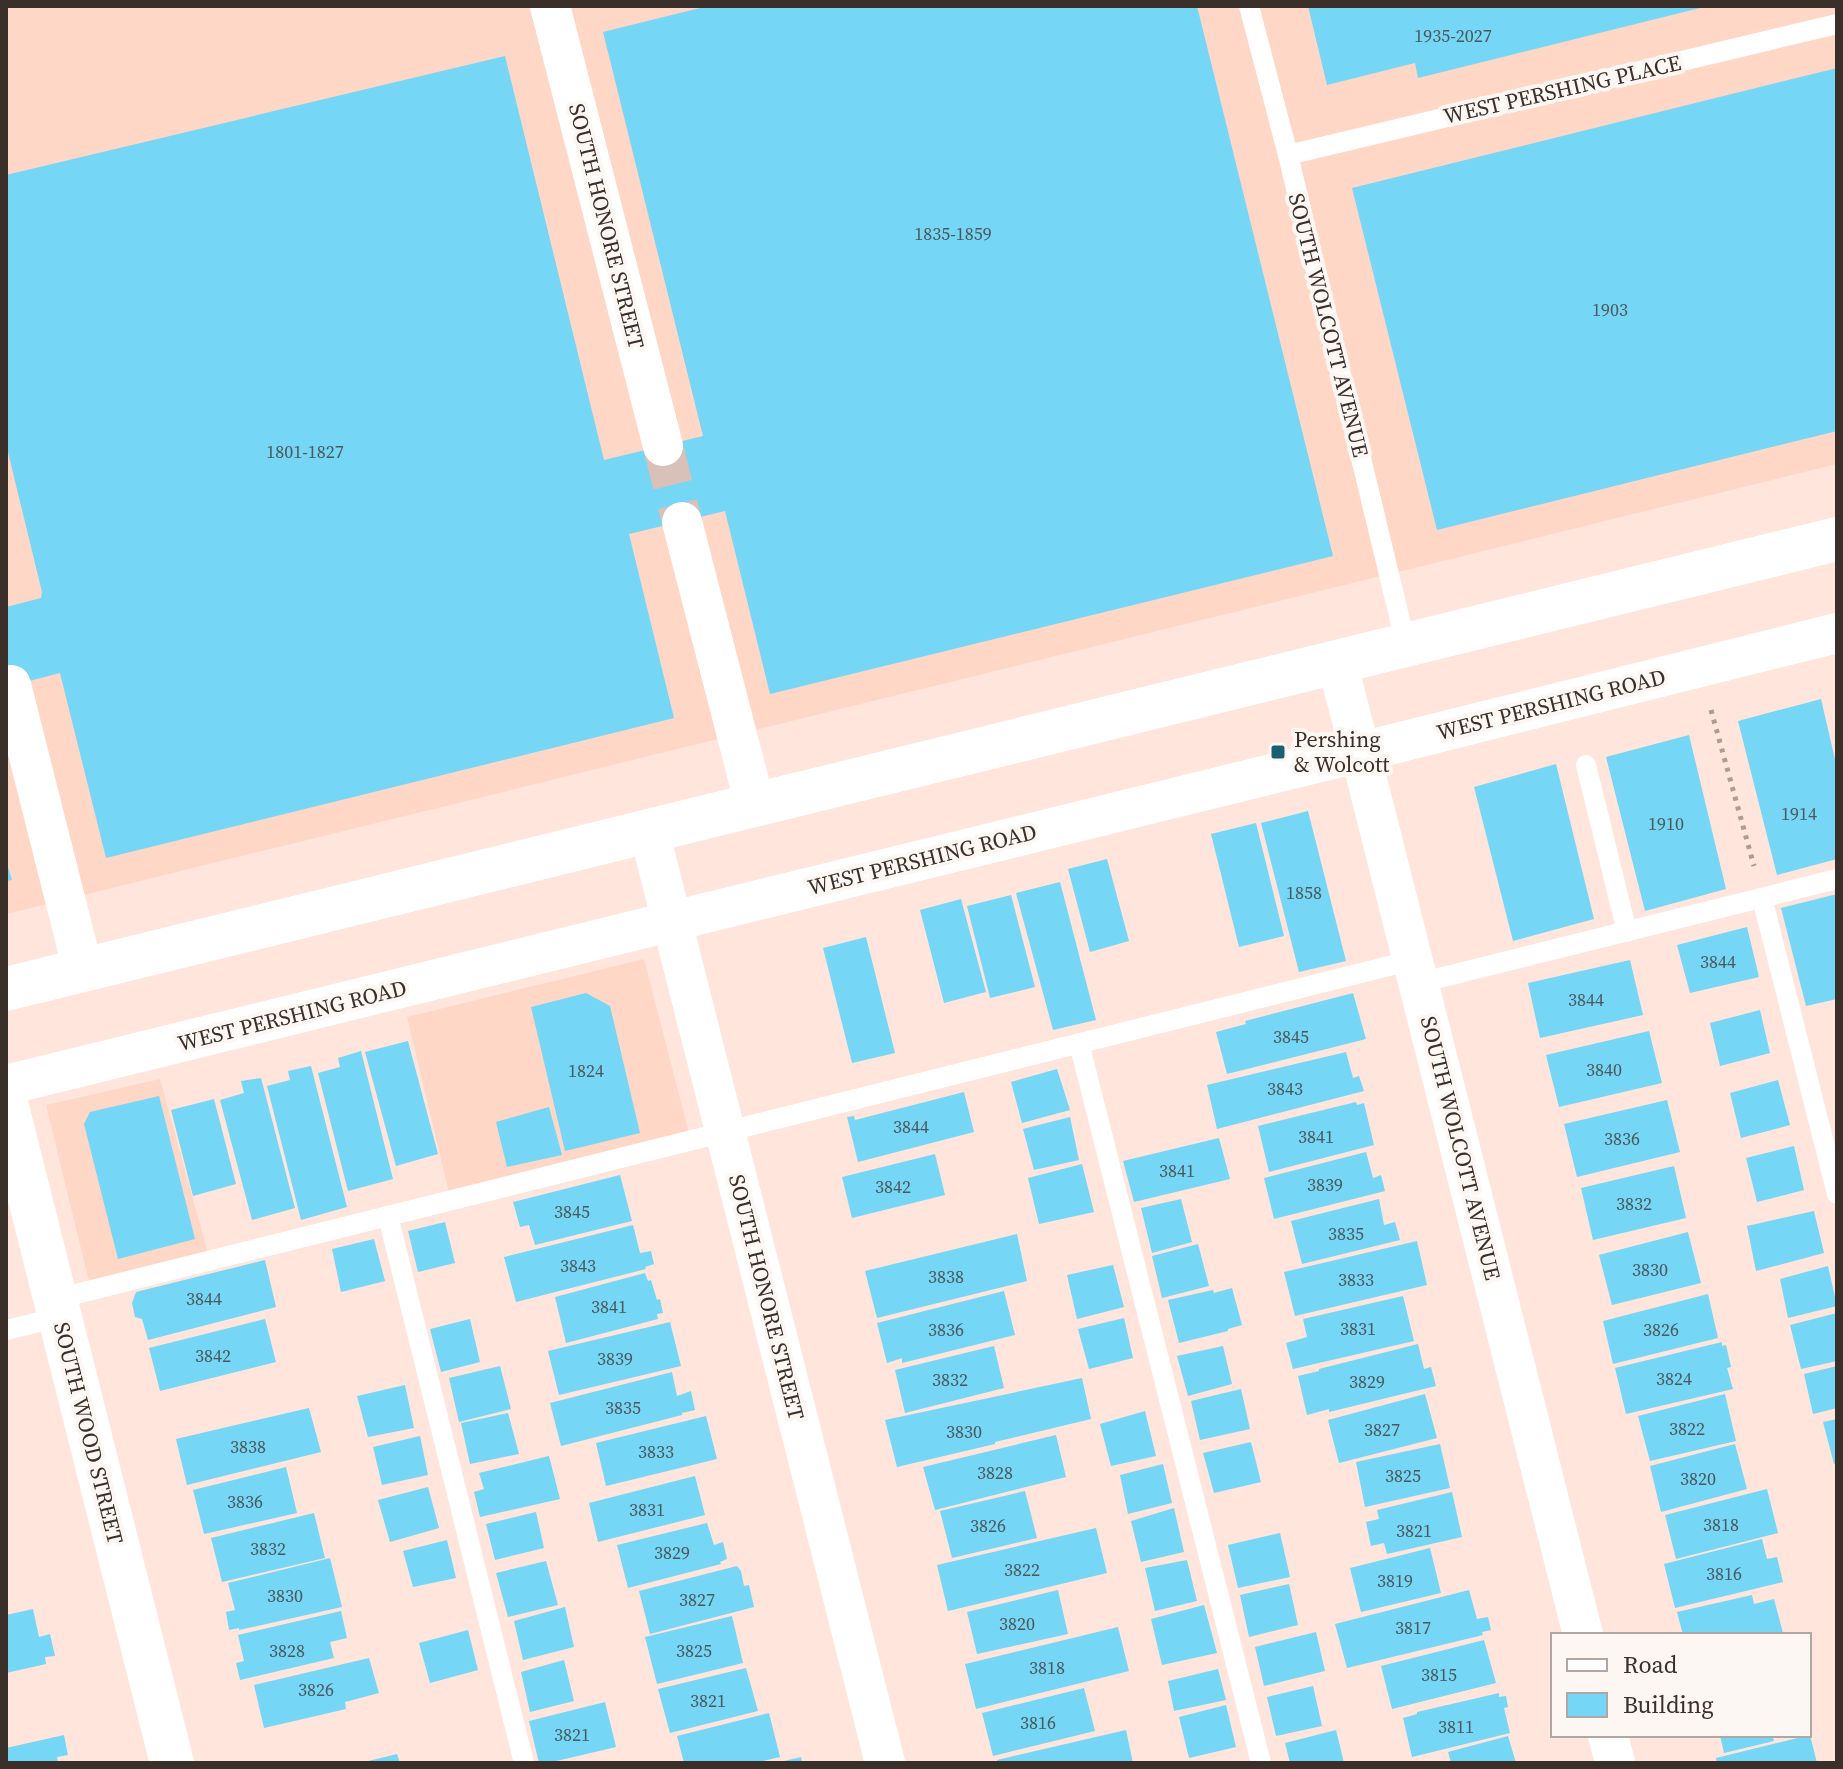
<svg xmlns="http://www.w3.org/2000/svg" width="1843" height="1769" font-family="'Source Serif 4',serif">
<rect width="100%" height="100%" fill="#ffe5db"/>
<!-- built -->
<g fill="#fed7c7">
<path d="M6 6H1837V464L6 914Z"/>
<path d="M644 959 691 1141 451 1201 407 1017Z"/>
<path d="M160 1079 210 1261 91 1290 46 1105Z"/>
</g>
<!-- building -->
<g fill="#75d6f5">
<path d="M708 6H1197L1333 556 770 694 725 511 629 534 674 718 106 858 60 673 6 687V607L41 598 42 592 6 444V175L505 56 604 460 703 436 603 32Z"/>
<path d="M1308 6H1704V7L1418 78 1415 63 1327 85Z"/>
<path d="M1837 68V431L1437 530 1352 188Z"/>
<path d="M1821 699 1837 768V859L1777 875 1738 721Z"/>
<path d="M1689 735 1726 889 1645 911 1606 757Z"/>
<path d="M1556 764 1594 919 1513 941 1474 787Z"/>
<path d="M1308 811 1346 961 1299 972 1261 823Z"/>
<path d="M1256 823 1284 936 1239 947 1211 834Z"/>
<path d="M1107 859 1129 941 1090 952 1068 869Z"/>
<path d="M6 861 12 880 6 881Z"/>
<path d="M1060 882 1096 1020 1053 1030 1016 893Z"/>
<path d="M1837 894V999L1806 1006 1781 908Z"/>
<path d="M1011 895 1035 987 990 998 967 906Z"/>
<path d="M961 899 986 992 944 1003 920 910Z"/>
<path d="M1747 927 1759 977 1690 993 1677 945Z"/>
<path d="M866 937 895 1053 852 1063 823 948Z"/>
<path d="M1630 960 1643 1015 1540 1038 1528 983Z"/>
<path d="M586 993 610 1006 640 1133 565 1151 531 1007Z"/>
<path d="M1353 993 1366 1039 1227 1074 1216 1032 1246 1024 1245 1021Z"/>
<path d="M1760 1010 1770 1053 1720 1066 1710 1023Z"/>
<path d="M1649 1031 1662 1083 1559 1107 1546 1055Z"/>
<path d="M408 1041 438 1154 396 1166 365 1052Z"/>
<path d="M361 1051 393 1179 348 1191 318 1073 340 1067 338 1058Z"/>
<path d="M1346 1052 1353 1078 1359 1076 1364 1091 1217 1129 1207 1085Z"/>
<path d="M311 1066 347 1207 301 1220 267 1086 290 1080 288 1071Z"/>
<path d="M1057 1069 1070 1110 1022 1123 1011 1082Z"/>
<path d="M261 1078 295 1208 252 1220 220 1100 244 1093 241 1081Z"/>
<path d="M1778 1080 1790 1125 1741 1138 1730 1093Z"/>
<path d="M964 1092 974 1132 858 1162 847 1117 854 1116 855 1120Z"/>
<path d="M159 1096 195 1239 118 1259 84 1124 90 1112Z"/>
<path d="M214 1099 236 1184 193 1196 171 1110Z"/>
<path d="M1667 1100 1680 1152 1577 1177 1564 1124Z"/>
<path d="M1356 1102 1357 1105 1364 1103 1374 1145 1269 1172 1258 1126Z"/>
<path d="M549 1107 562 1155 507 1167 496 1122Z"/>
<path d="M1070 1117 1079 1160 1034 1170 1023 1129Z"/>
<path d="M1219 1138 1230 1179 1134 1202 1123 1161Z"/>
<path d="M1794 1146 1804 1190 1757 1202 1746 1158Z"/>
<path d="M1366 1152 1373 1178 1381 1175 1385 1191 1274 1219 1264 1178Z"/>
<path d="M935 1154 945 1195 852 1218 842 1177Z"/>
<path d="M1082 1164 1094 1212 1039 1224 1028 1178Z"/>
<path d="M1674 1166 1686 1218 1593 1240 1581 1188Z"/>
<path d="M620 1175 632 1221 535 1245 529 1225 520 1227 513 1202Z"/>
<path d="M1181 1199 1192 1242 1152 1253 1141 1208Z"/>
<path d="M1379 1199 1384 1225 1395 1222 1400 1240 1302 1264 1291 1221Z"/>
<path d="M1814 1211 1824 1253 1756 1271 1747 1226Z"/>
<path d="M445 1222 455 1263 418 1272 408 1231Z"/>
<path d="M633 1225 640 1253 651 1251 654 1264 645 1267 646 1269 516 1302 504 1257Z"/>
<path d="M1688 1232 1701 1283 1612 1305 1599 1255Z"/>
<path d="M1017 1234 1027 1281 877 1318 865 1271Z"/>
<path d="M374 1239 385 1281 341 1292 332 1249Z"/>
<path d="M1417 1241 1427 1285 1295 1316 1284 1272Z"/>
<path d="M1198 1244 1209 1286 1162 1298 1152 1256Z"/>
<path d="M265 1260 276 1307 148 1340 142 1319 135 1317 132 1303 136 1292Z"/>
<path d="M1113 1265 1124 1307 1077 1319 1067 1275Z"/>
<path d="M1828 1266 1837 1306 1788 1318 1780 1279Z"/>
<path d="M645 1273 648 1281 651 1280 657 1300 660 1299 663 1313 657 1314 658 1319 566 1343 555 1297Z"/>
<path d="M1232 1288 1242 1325 1228 1329V1331L1179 1343 1168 1300 1213 1290 1214 1293Z"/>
<path d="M1004 1291 1015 1335 902 1363V1358L887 1363 877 1323Z"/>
<path d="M1708 1294 1718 1338 1613 1364 1603 1321Z"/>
<path d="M1403 1296 1414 1341 1293 1369 1286 1343 1307 1337 1303 1319Z"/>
<path d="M1837 1313V1361L1801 1369 1790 1325Z"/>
<path d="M1124 1318 1133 1358 1089 1369 1078 1329Z"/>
<path d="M265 1319 276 1362 160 1391 149 1348Z"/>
<path d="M470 1319 480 1362 441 1372 430 1329Z"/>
<path d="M670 1322 681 1366 559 1395 548 1351Z"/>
<path d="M1722 1342V1346L1726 1345 1731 1367 1727 1368 1733 1389 1626 1414 1615 1368Z"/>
<path d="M1418 1344 1424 1369 1431 1367 1436 1386 1329 1412V1409L1307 1415 1298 1376 1319 1371V1369Z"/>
<path d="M994 1346 1004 1388 905 1413 895 1370Z"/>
<path d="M1223 1346 1232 1384 1188 1396 1177 1356Z"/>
<path d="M500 1366 511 1409 459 1422 449 1378Z"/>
<path d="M1837 1366V1408L1813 1414 1804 1374Z"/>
<path d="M672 1372 677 1396 691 1391 695 1410 682 1413V1415L561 1446 550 1403Z"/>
<path d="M1082 1378 1091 1419 995 1442V1444L897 1467 885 1420Z"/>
<path d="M405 1385 414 1428 368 1437 357 1396Z"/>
<path d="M1241 1389 1250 1429 1200 1440 1191 1401Z"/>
<path d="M1425 1394 1437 1438 1339 1463 1328 1420Z"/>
<path d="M1725 1394 1736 1441 1650 1461 1638 1416Z"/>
<path d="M309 1408 321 1452 187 1485 176 1439Z"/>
<path d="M1145 1411 1156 1456 1111 1466 1100 1424Z"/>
<path d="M508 1413 519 1454 470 1464 461 1423Z"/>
<path d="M706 1416 717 1459 606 1486 596 1443Z"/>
<path d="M1837 1419V1463L1834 1464 1823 1422Z"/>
<path d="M1056 1435 1066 1477 935 1510 923 1467Z"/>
<path d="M420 1436 428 1475 382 1485 373 1447Z"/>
<path d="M1251 1442 1261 1482 1214 1493 1203 1453Z"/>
<path d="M1440 1444 1450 1488 1365 1507 1356 1462Z"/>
<path d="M1735 1444 1747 1489 1661 1512 1650 1466Z"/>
<path d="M549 1456 560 1499 480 1517 474 1492 484 1489 479 1473Z"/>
<path d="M1163 1464 1172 1503 1128 1514 1120 1475Z"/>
<path d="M286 1467 297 1513 204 1534 193 1490Z"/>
<path d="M695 1476 705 1515 598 1542 589 1503Z"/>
<path d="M428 1487 439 1528 390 1542 378 1500Z"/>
<path d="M1767 1489 1778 1533 1676 1559 1665 1515Z"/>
<path d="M1025 1491 1037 1538 952 1558 940 1511Z"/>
<path d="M1452 1492 1462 1537 1387 1554 1384 1543 1371 1546 1366 1522 1379 1519 1377 1510Z"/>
<path d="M1174 1508 1184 1552 1141 1562 1131 1521Z"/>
<path d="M536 1512 544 1548 495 1560 486 1524Z"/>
<path d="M314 1513 325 1558 222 1582 211 1538Z"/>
<path d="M707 1523 714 1545 723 1542 727 1559 720 1562 721 1564 628 1588 617 1545Z"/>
<path d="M1096 1528 1107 1573 948 1611 937 1565Z"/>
<path d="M1280 1533 1290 1577 1238 1588 1228 1545Z"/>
<path d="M1762 1539 1767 1559 1777 1557 1783 1582 1675 1608 1664 1564Z"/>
<path d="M447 1540 456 1578 413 1587 403 1551Z"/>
<path d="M1430 1548 1441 1593 1361 1612 1350 1568Z"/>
<path d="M330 1558 342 1607 239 1630V1628L229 1630 226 1612 235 1610 228 1583Z"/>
<path d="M1187 1560 1197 1601 1155 1611 1145 1568Z"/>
<path d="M546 1561 558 1605 508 1617 496 1573Z"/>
<path d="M737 1566 741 1571 744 1586 749 1585 754 1607 650 1634 639 1591Z"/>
<path d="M1289 1584 1298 1625 1249 1637 1240 1595Z"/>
<path d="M1058 1590 1068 1634 977 1654 967 1612Z"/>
<path d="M1469 1590 1477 1619 1488 1617 1491 1630 1482 1632 1483 1635 1347 1668 1335 1624Z"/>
<path d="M1752 1595 1754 1604 1774 1599 1783 1633 1773 1635H1683L1677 1612Z"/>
<path d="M1204 1605 1217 1653 1162 1665 1151 1619Z"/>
<path d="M565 1607 574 1647 523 1660 514 1621Z"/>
<path d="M33 1609 39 1637 50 1634 55 1656 45 1657 46 1664 6 1673V1615Z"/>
<path d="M341 1611 347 1638 330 1642 334 1658 240 1680 236 1663 244 1661 238 1635Z"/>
<path d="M732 1616 743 1663 657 1684 645 1637Z"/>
<path d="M1118 1627 1129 1671 976 1709 965 1664Z"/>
<path d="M468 1630 478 1670 430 1683 419 1643Z"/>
<path d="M1316 1632 1325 1671 1264 1686 1255 1647Z"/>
<path d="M1484 1640 1496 1683 1392 1709 1381 1666Z"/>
<path d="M369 1658 379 1693 345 1702 346 1709 264 1728 254 1685Z"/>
<path d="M564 1660 574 1701 530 1712 521 1672Z"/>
<path d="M746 1668 758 1711 670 1733 658 1689Z"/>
<path d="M1218 1669 1226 1700 1174 1711 1168 1681Z"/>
<path d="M1313 1686 1322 1726 1276 1736 1267 1697Z"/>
<path d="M1084 1688 1095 1731 993 1756 982 1713Z"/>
<path d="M1499 1693V1697L1506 1696 1508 1707 1504 1708 1510 1733 1412 1757 1403 1718 1417 1714V1712Z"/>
<path d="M605 1702 616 1747 548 1763H539L529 1721Z"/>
<path d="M1226 1705 1236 1747 1189 1758 1179 1717Z"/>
<path d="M769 1713 780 1757 754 1763H684L677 1736Z"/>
<path d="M1126 1730 1133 1763H997V1760Z"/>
<path d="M1336 1730 1344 1763H1290L1285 1743Z"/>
<path d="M64 1735 68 1755 57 1757 58 1763H6V1748Z"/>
<path d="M1720 1735H1772L1774 1741 1724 1753Z"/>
<path d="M1810 1735 1817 1763H1717L1716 1758Z"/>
<path d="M1508 1736 1516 1763H1451L1448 1752Z"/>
<path d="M397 1754 400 1763H364V1762Z"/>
<path d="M801 1757 802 1763H780V1762Z"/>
</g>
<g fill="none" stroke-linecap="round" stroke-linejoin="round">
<!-- minor-tunnel -->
<path stroke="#d8c1b8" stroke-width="40" stroke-dasharray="40 20" stroke-linecap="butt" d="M663 446 682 522"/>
<!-- path -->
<path stroke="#af9b93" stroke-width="5" stroke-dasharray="4 6" stroke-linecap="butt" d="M1711 710 1754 866"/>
<!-- service -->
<g stroke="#fff" stroke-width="20">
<path d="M1249 6 1288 155 1406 645"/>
<path d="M1288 155 1837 24"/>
<path d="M1586 765 1627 932"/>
<path d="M1762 898 1837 1194"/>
<path d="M1419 983 1837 879"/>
<path d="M1079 1043 1261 1763"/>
<path d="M388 1216 524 1763"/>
<path d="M56 1299 1413 960"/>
<path d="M6 1330 60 1317"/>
</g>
<!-- minor -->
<g stroke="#fff" stroke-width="40">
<path d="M550 6 663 446"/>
<path d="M682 522 755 805"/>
<path d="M1337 661 1583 1635"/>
<path d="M11 685 83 970"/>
<path d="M649 831 885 1763"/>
<path d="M6 1085 1361 752 1837 633"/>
<path d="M1608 1735 1615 1763"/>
</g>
<!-- tertiary -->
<path stroke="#fff" stroke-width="44" d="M6 1103 172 1763"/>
<!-- secondary -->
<path stroke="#fff" stroke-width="44" d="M6 989 1837 539"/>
</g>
<!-- markers -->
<rect fill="#1c5f73" stroke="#fdf7f4" stroke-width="3" x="1270" y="744" width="16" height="16" rx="4"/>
<g text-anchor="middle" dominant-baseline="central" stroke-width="8" stroke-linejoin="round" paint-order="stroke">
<!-- number labels -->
<g font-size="18" fill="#4a595d">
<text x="1453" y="35">1935-2027</text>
<text x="953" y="233">1835-1859</text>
<text x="1610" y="309">1903</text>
<text x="305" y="451">1801-1827</text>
<text x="1799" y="813">1914</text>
<text x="1666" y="823">1910</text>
<text x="1304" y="892">1858</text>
<text x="1718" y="961">3844</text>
<text x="1586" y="999">3844</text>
<text x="1291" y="1036">3845</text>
<text x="1604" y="1069">3840</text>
<text x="586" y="1070">1824</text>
<text x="1285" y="1088">3843</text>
<text x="911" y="1126">3844</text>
<text x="1316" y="1136">3841</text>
<text x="1622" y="1138">3836</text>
<text x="1177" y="1170">3841</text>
<text x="1325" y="1184">3839</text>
<text x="893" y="1186">3842</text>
<text x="1634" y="1203">3832</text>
<text x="572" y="1211">3845</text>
<text x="1346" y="1233">3835</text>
<text x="578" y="1265">3843</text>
<text x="1650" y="1269">3830</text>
<text x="946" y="1276">3838</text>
<text x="1356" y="1279">3833</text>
<text x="204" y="1298">3844</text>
<text x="609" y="1306">3841</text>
<text x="1358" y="1328">3831</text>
<text x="946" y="1329">3836</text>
<text x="1661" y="1329">3826</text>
<text x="213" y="1355">3842</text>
<text x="615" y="1358">3839</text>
<text x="1674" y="1378">3824</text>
<text x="950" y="1379">3832</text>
<text x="1367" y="1381">3829</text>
<text x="623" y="1407">3835</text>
<text x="1687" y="1428">3822</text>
<text x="1382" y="1429">3827</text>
<text x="964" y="1431">3830</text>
<text x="248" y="1446">3838</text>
<text x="656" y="1451">3833</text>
<text x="995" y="1472">3828</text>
<text x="1403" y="1475">3825</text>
<text x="1698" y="1478">3820</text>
<text x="245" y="1501">3836</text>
<text x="647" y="1509">3831</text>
<text x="1721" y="1524">3818</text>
<text x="988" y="1525">3826</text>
<text x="1414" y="1530">3821</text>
<text x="268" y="1548">3832</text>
<text x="672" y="1552">3829</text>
<text x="1022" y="1569">3822</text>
<text x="1724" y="1573">3816</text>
<text x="1395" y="1580">3819</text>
<text x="285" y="1595">3830</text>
<text x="697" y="1599">3827</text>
<text x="1017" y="1623">3820</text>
<text x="1413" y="1627">3817</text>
<text x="287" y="1650">3828</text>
<text x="694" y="1650">3825</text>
<text x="1047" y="1667">3818</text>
<text x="1439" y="1674">3815</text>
<text x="316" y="1689">3826</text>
<text x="708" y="1700">3821</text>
<text x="1038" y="1722">3816</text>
<text x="1456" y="1726">3811</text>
<text x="572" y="1734">3821</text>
</g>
<!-- street labels -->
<g font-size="22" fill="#3b2f2a" stroke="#fdf7f4">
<text transform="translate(1562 89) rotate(-13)">WEST PERSHING PLACE</text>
<text transform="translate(607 226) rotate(76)">SOUTH HONORE STREET</text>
<text transform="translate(1329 325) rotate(76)">SOUTH WOLCOTT AVENUE</text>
<text transform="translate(1551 704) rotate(-14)">WEST PERSHING ROAD</text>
<text transform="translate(922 859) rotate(-14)">WEST PERSHING ROAD</text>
<text transform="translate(292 1015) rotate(-14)">WEST PERSHING ROAD</text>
<text transform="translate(1461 1148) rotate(76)">SOUTH WOLCOTT AVENUE</text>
<text transform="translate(767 1297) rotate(76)">SOUTH HONORE STREET</text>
<text transform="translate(89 1433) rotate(76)">SOUTH WOOD STREET</text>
</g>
<!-- poi labels -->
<g font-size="22" fill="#3b2f2a" stroke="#fdf7f4" text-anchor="start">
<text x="1294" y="739">Pershing<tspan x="1294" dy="25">&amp; Wolcott</tspan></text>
</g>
</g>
<!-- border -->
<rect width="1843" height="1769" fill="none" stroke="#3b2f2a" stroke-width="16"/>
<!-- legend -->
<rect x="1551" y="1633" width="260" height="104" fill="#fdf7f4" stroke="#afa7a3" stroke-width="2"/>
<rect x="1567" y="1659" width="40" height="12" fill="#ffffff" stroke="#afa7a3" stroke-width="2"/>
<text x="1623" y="1673" font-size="24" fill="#3b2f2a">Road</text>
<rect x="1567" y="1693" width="40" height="24" fill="#75d6f5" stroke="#afa7a3" stroke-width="2"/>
<text x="1623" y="1713" font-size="24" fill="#3b2f2a">Building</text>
</svg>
